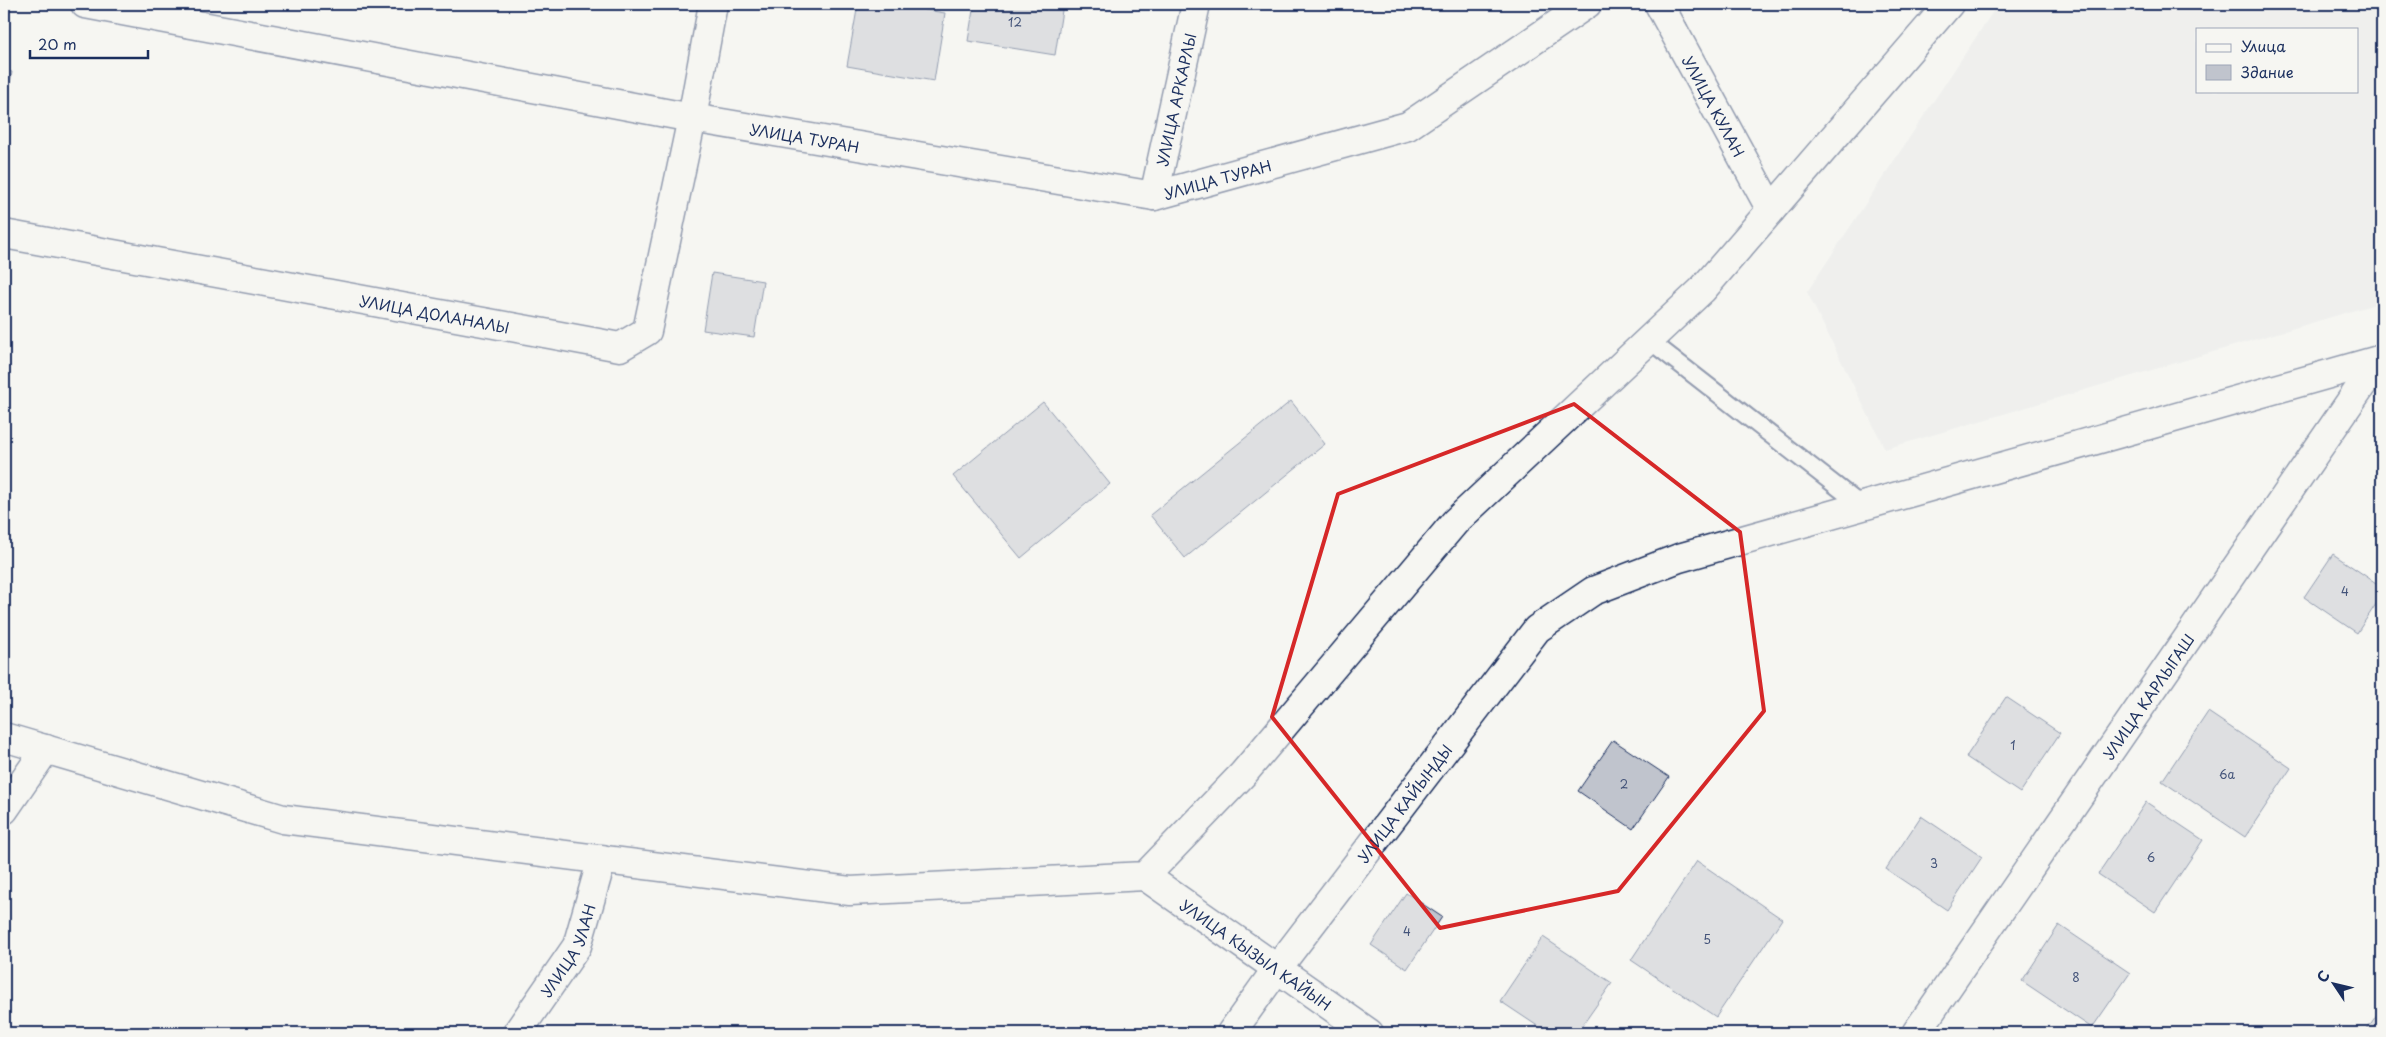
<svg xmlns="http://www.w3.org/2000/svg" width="2386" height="1037" font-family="'Playpen Sans',sans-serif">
<rect width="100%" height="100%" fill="#f6f6f2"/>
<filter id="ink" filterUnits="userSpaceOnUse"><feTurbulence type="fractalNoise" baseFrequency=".02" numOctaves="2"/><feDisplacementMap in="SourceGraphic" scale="10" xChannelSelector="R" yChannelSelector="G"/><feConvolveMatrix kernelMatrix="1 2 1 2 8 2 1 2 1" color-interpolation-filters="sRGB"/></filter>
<g filter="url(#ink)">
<!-- built -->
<path fill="#e6e7e7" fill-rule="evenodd" d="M1998 4H2382V302L1885 449 1807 292ZM2197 29H2357V91H2197Z"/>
<!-- building -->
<g fill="#c0c4cd" stroke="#1b2f5e">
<path d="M858 4H888L945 13 934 81 847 66Z"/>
<path d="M974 4H1063L1055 55 968 41Z"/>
<path d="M4 70 12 72 4 121Z"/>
<path d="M712 273 763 281 754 337 703 330Z"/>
<path d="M1291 401 1325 444 1185 558 1150 515Z"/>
<path d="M1043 402 1110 484 1021 558 953 476Z"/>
<path d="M2333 554 2382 587V595L2357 633 2304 597Z"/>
<path d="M2006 697 2060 733 2020 793 1966 757Z"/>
<path d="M2208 712 2291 768 2245 837 2162 781Z"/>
<path d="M1613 740 1669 777 1633 829 1578 791Z"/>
<path d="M2146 802 2203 840 2155 912 2098 874Z"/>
<path d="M1921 816 1982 857 1947 910 1886 869Z"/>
<path d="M1697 861 1782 919 1716 1017 1631 960Z"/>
<path d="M1406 893 1442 917 1407 969 1371 945Z"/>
<path d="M2059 925 2130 973 2092 1028 2022 981Z"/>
<path d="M1543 937 1612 983 1577 1033H1548L1500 1001Z"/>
<path d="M2380 1011 2382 1012V1033H2365Z"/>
</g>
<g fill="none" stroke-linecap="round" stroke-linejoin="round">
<!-- service casing -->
<g stroke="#1b2f5e" stroke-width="20">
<path id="service" d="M1649 340 1862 506"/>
</g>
<!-- minor casing -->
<g stroke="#1b2f5e" stroke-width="31">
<g id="minor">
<path id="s1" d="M85 4 692 118 1154 196 1408 126 1587 4"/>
<path id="s2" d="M1659 4 1771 210"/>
<path id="s3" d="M1154 196 1196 4"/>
<path id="s4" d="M4 234 620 347 647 331 692 118 713 4"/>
<path d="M4 737 283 819 850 891 1145 876 1243 774 1455 522 1702 290 1949 4"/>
<path d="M4 810 46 749"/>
<path id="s5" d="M1145 876 1369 1033"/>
<path id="s6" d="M517 1033 577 946 602 859"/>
<path id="s7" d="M1231 1033 1276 970 1537 629 1593 591 1679 558 2382 359"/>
<path id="s8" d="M1916 1033 2379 360"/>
</g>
</g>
<!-- service -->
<use href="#service" stroke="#f6f6f2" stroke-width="16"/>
<!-- minor -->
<use href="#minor" stroke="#f6f6f2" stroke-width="28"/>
</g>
</g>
<!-- marked area -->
<path d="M0 0H2386V1037H0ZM1574 404 1740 532 1764 711 1618 891 1440 928 1272 717 1338 494Z" fill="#f6f6f2" fill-opacity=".55" fill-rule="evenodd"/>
<path fill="none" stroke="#d62828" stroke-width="4" stroke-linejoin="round" d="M1574 404 1740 532 1764 711 1618 891 1440 928 1272 717 1338 494Z"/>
<g text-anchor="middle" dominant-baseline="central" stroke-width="4" stroke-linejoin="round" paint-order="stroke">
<!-- number labels -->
<g font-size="12" fill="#44547a">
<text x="1015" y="22">12</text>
<text x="2345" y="591">4</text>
<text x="2013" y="745">1</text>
<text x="2227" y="774">6а</text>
<text x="1624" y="784">2</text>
<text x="2151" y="857">6</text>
<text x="1934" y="863">3</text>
<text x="1407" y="931">4</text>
<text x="1707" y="939">5</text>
<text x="2076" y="977">8</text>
</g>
<!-- street labels -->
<g font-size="15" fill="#1b2f5e" stroke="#f6f6f2">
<text stroke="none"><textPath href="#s3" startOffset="99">УЛИЦА АРКАРЛЫ</textPath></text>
<text stroke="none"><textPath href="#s2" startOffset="116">УЛИЦА КУЛАН</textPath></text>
<text stroke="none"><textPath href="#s1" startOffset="732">УЛИЦА ТУРАН</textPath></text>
<text stroke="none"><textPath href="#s1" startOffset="1152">УЛИЦА ТУРАН</textPath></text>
<text stroke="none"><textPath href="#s4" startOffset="438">УЛИЦА ДОЛАНАЛЫ</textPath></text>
<text stroke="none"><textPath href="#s8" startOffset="409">УЛИЦА КАРЛЫГАШ</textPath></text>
<text stroke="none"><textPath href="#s7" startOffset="288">УЛИЦА КАЙЫНДЫ</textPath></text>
<text stroke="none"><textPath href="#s6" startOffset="98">УЛИЦА УЛАН</textPath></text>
<text stroke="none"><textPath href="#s5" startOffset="136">УЛИЦА КЫЗЫЛ КАЙЫН</textPath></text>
</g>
</g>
<!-- margin -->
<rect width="2386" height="1037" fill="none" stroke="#f6f6f2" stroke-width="20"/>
<rect x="10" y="10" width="2366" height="1017" fill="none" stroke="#1b2f5e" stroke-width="2" filter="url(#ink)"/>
<!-- legend -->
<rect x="2196" y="28" width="162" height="65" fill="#f6f6f2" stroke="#9ea6b7"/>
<rect x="2206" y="44" width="25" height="8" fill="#f6f6f2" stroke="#9ea6b7"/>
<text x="2241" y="52" font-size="15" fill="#1b2f5e">Улица</text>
<rect x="2206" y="65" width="25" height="15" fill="#c0c4cd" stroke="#9ea6b7"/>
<text x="2241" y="78" font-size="15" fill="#1b2f5e">Здание</text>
<!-- north arrow -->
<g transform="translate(2334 984) rotate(305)" stroke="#f6f6f2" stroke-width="4" paint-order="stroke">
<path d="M0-4L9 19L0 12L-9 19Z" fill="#1b2f5e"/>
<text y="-8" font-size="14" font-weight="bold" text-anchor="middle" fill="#1b2f5e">С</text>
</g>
<!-- scale -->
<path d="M30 50v8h118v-8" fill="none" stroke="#1b2f5e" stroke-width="2.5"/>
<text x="38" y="50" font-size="15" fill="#1b2f5e" stroke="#f6f6f2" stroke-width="4" paint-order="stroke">20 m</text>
</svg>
